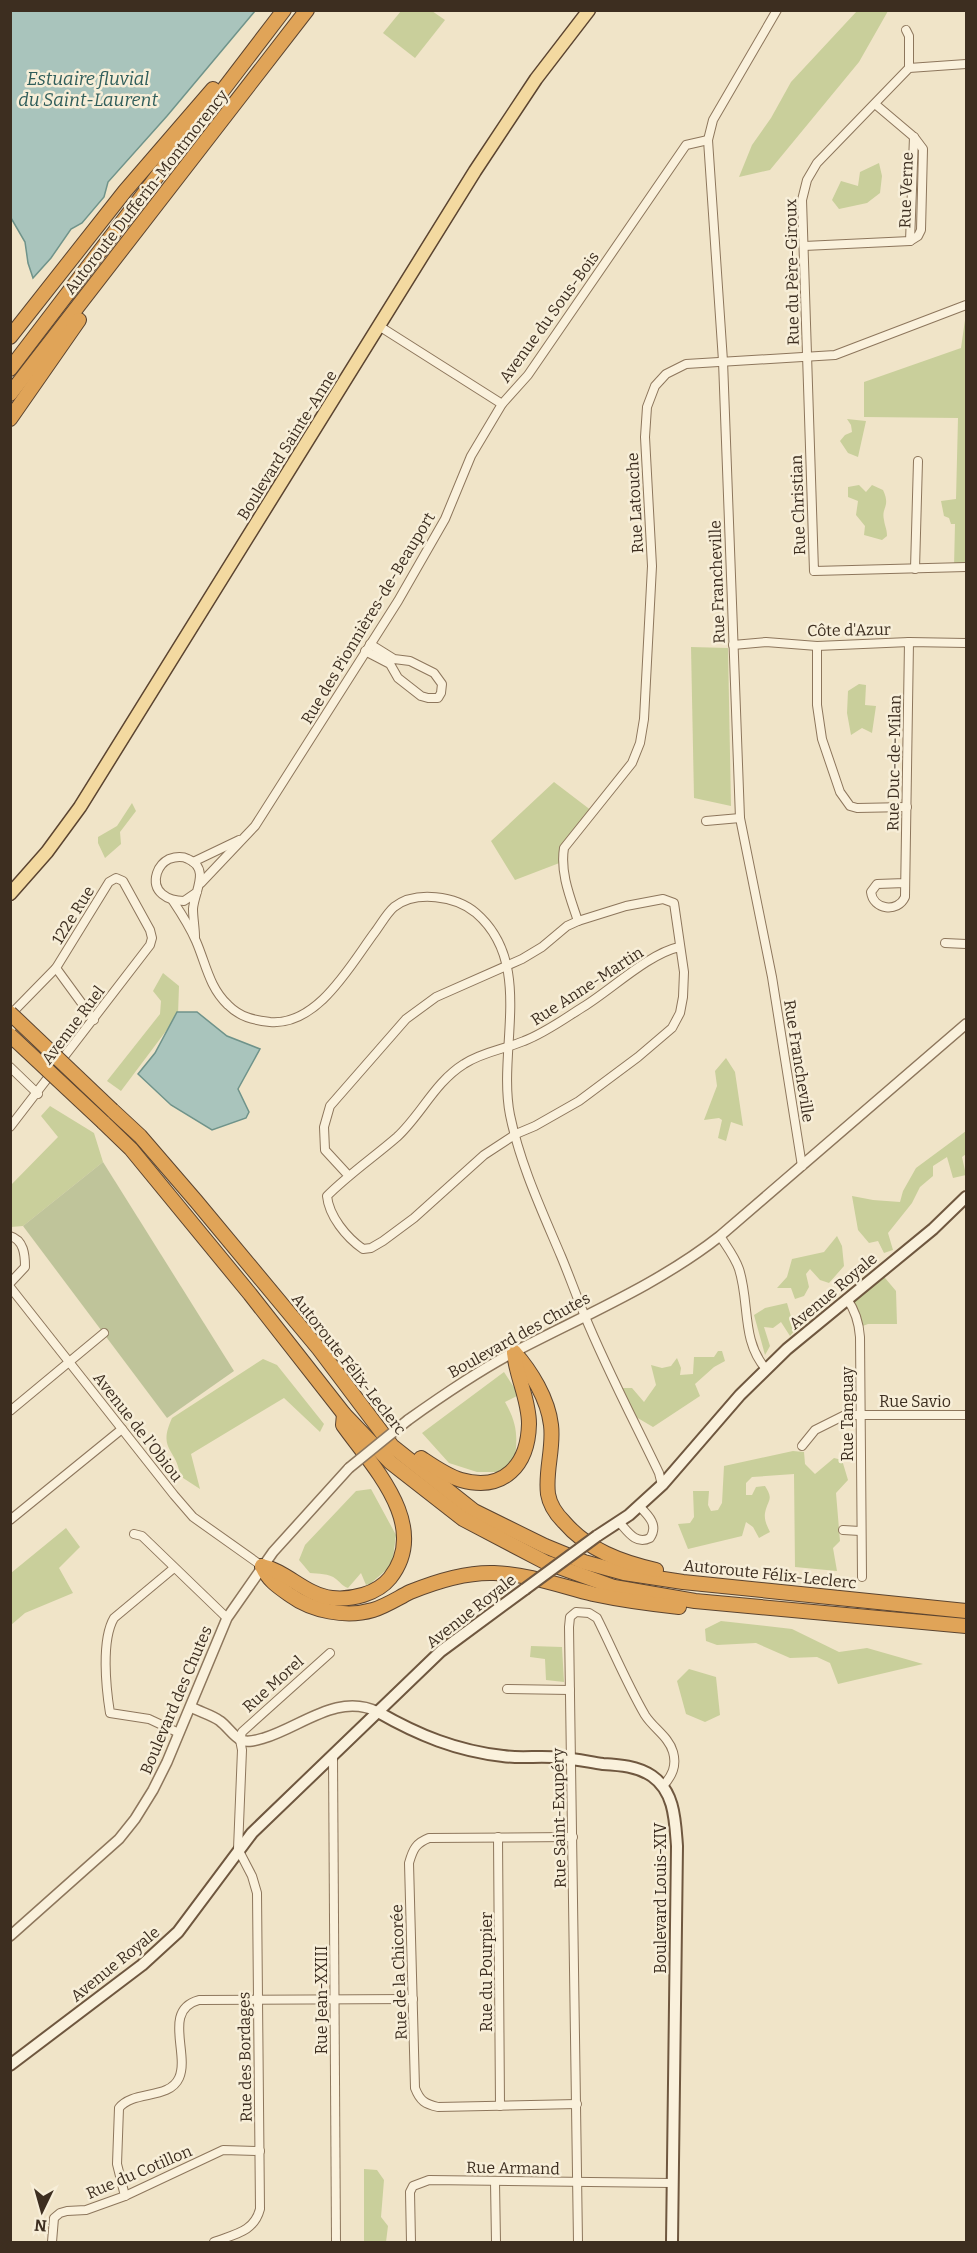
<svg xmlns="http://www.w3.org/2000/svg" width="977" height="2253" font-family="Bitter,serif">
<rect width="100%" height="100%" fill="#f0e4c8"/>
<!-- green -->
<g fill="#c9cf9b">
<path d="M401 11H432L445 20 415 58 383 33Z"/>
<path d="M857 11H888L859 62 770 170 739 177 752 145 771 118 791 82Z"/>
<path d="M879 163 882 176 880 193 867 203 839 209 832 200 841 181 858 186 860 172Z"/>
<path d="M966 313V567H954L955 524H951L949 518 944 516 941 501 956 499 958 418 864 417V382L961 348Z"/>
<path d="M847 419 866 421 858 457 848 453 840 441 845 435 852 432 851 425Z"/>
<path d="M859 485 866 492 872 485 883 490C891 507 881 507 884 520 885 527 887 529 887 536L882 540 864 535 865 526 856 515 858 501 848 497V487Z"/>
<path d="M691 647 728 648 731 806 694 798Z"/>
<path d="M859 684 866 685 865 705 876 706 872 733 862 728 851 735 847 713 848 691Z"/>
<path d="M554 782 592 811 564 848 562 862 515 880 491 841Z"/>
<path d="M132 803 136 811 120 832 121 844 105 858 98 843V837L117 826Z"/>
<path d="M163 973 179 986 178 1015 121 1091 107 1081 160 1014 161 1001 153 991Z"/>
<path d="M726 1058 735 1072 743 1126 731 1122 726 1141 718 1138 722 1120 719 1118 704 1120 717 1086 715 1071Z"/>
<path d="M50 1106 94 1133 103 1162 23 1226 11 1227 10 1186 58 1137 41 1116Z"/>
<path d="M966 1131V1154L962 1157 966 1175 953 1178 947 1157 933 1166V1176L920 1187 912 1203 888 1233 893 1250 884 1253 878 1241 869 1243 858 1230 852 1196 873 1200 900 1202 903 1191 916 1168Z"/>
<path d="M837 1236 842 1246 844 1266 829 1283 820 1280 810 1269 806 1274 809 1287 804 1296 795 1299 791 1288H777L787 1277 792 1259 824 1252Z"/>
<path d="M880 1272 896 1291 897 1324H868L860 1327 847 1299Z"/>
<path d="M787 1303 795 1330 790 1336 781 1322 773 1328 764 1327 770 1346 765 1355 754 1315 765 1308Z"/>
<path d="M718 1351H722L725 1361 714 1367 695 1384 700 1396 653 1427 636 1417 622 1388H632L644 1402 656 1385 651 1365 662 1368 671 1366 677 1358 681 1368 680 1375 693 1374 694 1357H714Z"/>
<path d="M263 1359 277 1365 324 1424 320 1432 284 1398 191 1454 200 1489 180 1476C177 1448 157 1451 172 1418Z"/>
<path d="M504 1372 519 1395 505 1402C518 1425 518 1438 514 1464L496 1472H477L449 1463 422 1433Z"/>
<path d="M793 1451 804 1452 805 1464 815 1474 834 1458 842 1460 848 1480 836 1493 840 1541 833 1548 837 1571 795 1567 794 1474 752 1477 746 1483V1495H752L756 1487 765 1486C774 1500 768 1499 765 1513 764 1520 767 1526 770 1532L759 1538 753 1527 746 1522 742 1536 688 1549 678 1524 690 1523 694 1517 693 1491H709L708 1505 711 1511 718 1510 722 1503 724 1466Z"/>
<path d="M371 1489 396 1535 392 1565 370 1584 366 1585 361 1573 348 1588C342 1586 341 1583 336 1579 329 1573 318 1574 310 1573L299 1560 305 1545 356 1491Z"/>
<path d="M66 1528 80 1547 59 1568 73 1593 25 1613 11 1625V1573Z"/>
<path d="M721 1621 792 1629 839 1652 867 1648 923 1664 838 1684 830 1663 817 1657 790 1658 756 1643 717 1645 706 1641 705 1629Z"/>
<path d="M531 1646 562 1647 564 1682 546 1680 545 1659 530 1657Z"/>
<path d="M689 1669 716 1677 720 1715 705 1722 686 1714 677 1681Z"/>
<path d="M364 2169 377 2170 384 2180 381 2217 388 2226 386 2242H364Z"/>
</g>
<!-- cemetery -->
<path fill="#bfc49a" d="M103 1162 234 1371 167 1418 23 1226Z"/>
<!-- water -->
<g fill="#a9c4bc" stroke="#6f938a" stroke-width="1.5">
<path d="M11 10 255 11 167 116 108 182 104 197 82 223 71 229 51 258 33 278 28 263 25 242 11 218Z"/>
<path d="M177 1012H197L227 1036 260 1049 238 1089 249 1112 246 1118 212 1130 171 1105 138 1074 155 1053Z"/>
</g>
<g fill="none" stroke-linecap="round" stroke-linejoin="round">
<!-- minor casing -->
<g stroke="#8d765c" stroke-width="10">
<g id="minor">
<path d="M777 10 713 120 708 140 723 361 740 818 772 977 802 1166"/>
<path d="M906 30 909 36V68"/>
<path d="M966 64 909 68 817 163 807 180 802 200 814 571 966 567"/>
<path d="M910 241 914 137"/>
<path d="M804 246 910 241 918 236 921 230 923 149 914 137 875 104"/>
<path d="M379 326 502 404 528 375 686 145 708 140"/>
<path d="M915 569 918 461"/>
<path d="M733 645 766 642 817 646 909 642 966 643"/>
<path d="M817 646V705L822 739 840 792 850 806 857 808 907 807"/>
<path d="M365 651 390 664 398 678 421 696 428 698H438L441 693 442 684 434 673 410 661 394 659 370 644"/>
<path d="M706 821 740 818"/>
<path d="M193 862 239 840"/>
<path d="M201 883 255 826 398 601 445 519 471 456 502 404"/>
<path d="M905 883 877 884 871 892C873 910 898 913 905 897L909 642"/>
<path d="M173 901C181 913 190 927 196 941 206 964 209 987 228 1005 240 1017 253 1020 270 1022 318 1026 351 964 375 932 381 924 387 913 394 907 416 890 456 896 476 913 535 964 497 1049 510 1115 520 1164 542 1211 561 1256 569 1275 576 1295 584 1314 606 1368 634 1421 659 1473L662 1485"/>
<path d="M578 921C570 897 560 873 564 848L632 763 640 743 644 719 652 566 645 437 647 407 655 386 666 374 686 364 835 355 966 305"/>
<path d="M195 937C195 928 193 918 193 909 194 892 211 869 188 859 182 856 175 857 169 859 163 862 159 867 157 873 151 892 168 901 184 901L197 892"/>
<path d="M945 943 966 944"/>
<path d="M56 968 94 1020"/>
<path d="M10 1015 56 968 109 882 116 878 123 881 150 930 152 938 150 945 10 1127"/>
<path d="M10 1067 38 1094"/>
<path d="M348 1175 325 1150 324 1127 330 1106 406 1019 436 997 522 959 542 947 567 926 578 921 626 906 663 899 674 903 684 972 683 997 680 1013 672 1028 638 1057 579 1101 535 1126 516 1134 484 1155 414 1218 383 1241 371 1248 363 1249C346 1237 329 1216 327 1196 349 1174 374 1157 397 1137 421 1115 435 1082 464 1064 482 1052 505 1049 524 1041 545 1033 564 1019 583 1007 611 990 648 954 679 947"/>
<path d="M10 1236C24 1240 25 1255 25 1267L10 1283"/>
<path d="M720 1236C727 1247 735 1257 739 1269 750 1303 741 1341 766 1369"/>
<path d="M10 1287 174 1495 193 1517 262 1566"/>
<path d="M847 1299C855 1310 859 1323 860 1337L862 1577"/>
<path d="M10 1411 104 1333"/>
<path d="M802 1446 815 1430 845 1415H966"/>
<path d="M10 1520 122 1429"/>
<path d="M620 1523C628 1532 636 1545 650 1538 659 1525 648 1515 639 1506"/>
<path d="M843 1530 860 1531"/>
<path d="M134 1534 142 1536 227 1618"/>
<path d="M174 1568 114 1618C101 1640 106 1688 110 1713L149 1719 179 1733"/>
<path d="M507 1689 570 1690"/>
<path d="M333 1756 336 2242"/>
<path d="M498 1837 500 2106"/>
<path d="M573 1837 429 1838C416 1843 413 1849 409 1863L415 2088C420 2101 425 2104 438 2107L577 2104"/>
<path d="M495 2182 496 2242"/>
<path d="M125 2196 117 2164 119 2108C133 2090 169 2100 179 2078 190 2054 162 2010 199 2000L413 1999"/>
<path d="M52 2242 54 2218 60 2213 67 2211 86 2210 125 2196 223 2150 260 2151"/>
<path d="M214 2242C235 2234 254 2232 260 2209L257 1893 252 1876 238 1849 242 1750 240 1740 242 1732 330 1653"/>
<path d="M411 2242 410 2192 413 2186 429 2180 672 2183"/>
<path d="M578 2242 569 1627 570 1617 576 1612 589 1613 597 1618C613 1650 627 1684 645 1715 653 1728 669 1737 673 1752 677 1766 672 1776 663 1786"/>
</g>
</g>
<!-- tertiary casing -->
<g stroke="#8d765c" stroke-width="12">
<g id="tertiary">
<path d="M408 1420C443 1395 478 1371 516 1351 585 1315 659 1284 720 1236L966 1024"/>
<path d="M191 1707C200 1712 212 1715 220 1721 227 1726 234 1737 241 1740 248 1743 257 1740 264 1738 301 1727 338 1692 378 1712"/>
<path d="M10 1936 119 1839 135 1819 153 1790 167 1762 227 1618 273 1552 349 1468"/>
</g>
</g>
<!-- secondary casing -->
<g stroke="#6f573f" stroke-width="14">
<g id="secondary">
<path d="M597 1536 629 1515 663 1484 740 1395 787 1349 933 1229 966 1197"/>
<path d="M378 1712C418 1735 457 1751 503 1756 522 1759 543 1755 562 1758 576 1759 589 1762 603 1764 620 1765 637 1766 652 1776 675 1792 675 1821 677 1846L672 2242"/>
<path d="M10 2065 142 1965 178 1932 252 1833 441 1651 525 1589"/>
</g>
</g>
<!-- primary casing -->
<g stroke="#5b4430" stroke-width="15">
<path id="primary" d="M10 894 47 852 80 807 475 171 536 79 589 10"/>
</g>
<!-- motorway casing -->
<g stroke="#5b4430" stroke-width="16">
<g id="motorway">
<path d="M10 337 125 191 213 89"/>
<path d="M10 369 284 10"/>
<path d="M10 394 307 10"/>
<path d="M10 419 79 320"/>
<path d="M112 1110 140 1136 196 1201 319 1349 392 1446 474 1511 545 1546 584 1562 624 1573 683 1582 966 1611"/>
<path d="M103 1122 131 1149 250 1294 344 1414 390 1462 463 1519 545 1562 614 1587 695 1601 966 1626"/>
<path d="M514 1352C531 1371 548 1399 551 1425 554 1448 545 1471 548 1494 550 1506 556 1514 564 1522 588 1550 621 1562 656 1570"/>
<path d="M421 1458C433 1466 447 1476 461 1480 504 1492 528 1465 529 1424 529 1399 516 1376 514 1352"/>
<path d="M262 1566C268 1580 277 1586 290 1595 312 1611 346 1618 373 1610 386 1606 398 1598 410 1592 437 1581 466 1572 494 1573 528 1574 561 1586 593 1594 621 1600 650 1604 679 1607"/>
<path d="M262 1566C287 1571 305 1595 332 1598 352 1600 377 1594 390 1578 431 1526 373 1467 343 1425L344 1414"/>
</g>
</g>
<!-- minor -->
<use href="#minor" stroke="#faf1dc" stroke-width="8"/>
<!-- tertiary -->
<use href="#tertiary" stroke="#faf1dc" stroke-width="9"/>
<!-- secondary -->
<use href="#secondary" stroke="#faf1dc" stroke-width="10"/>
<!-- primary -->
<use href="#primary" stroke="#f3d9a0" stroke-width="12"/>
<!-- motorway -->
<use href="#motorway" stroke="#e0a458" stroke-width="14"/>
<!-- tertiary-bridge casing -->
<g stroke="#8d765c" stroke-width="12" stroke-linecap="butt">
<path id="tertiary-bridge" d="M349 1468 408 1420"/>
</g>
<!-- secondary-bridge casing -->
<g stroke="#6f573f" stroke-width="14" stroke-linecap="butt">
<path id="secondary-bridge" d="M525 1589 597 1536"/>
</g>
<!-- motorway-bridge casing -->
<g stroke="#5b4430" stroke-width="16" stroke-linecap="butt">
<g id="motorway-bridge">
<path d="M10 1013 112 1110"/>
<path d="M10 1035 103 1122"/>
</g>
</g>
<!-- tertiary-bridge -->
<use href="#tertiary-bridge" stroke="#faf1dc" stroke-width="9"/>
<!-- secondary-bridge -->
<use href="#secondary-bridge" stroke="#faf1dc" stroke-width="10"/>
<!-- motorway-bridge -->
<use href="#motorway-bridge" stroke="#e0a458" stroke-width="14"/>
</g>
<g text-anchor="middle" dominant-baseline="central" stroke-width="5" stroke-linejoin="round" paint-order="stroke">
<!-- street labels -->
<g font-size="16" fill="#3d2e20" stroke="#f7eed8">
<text transform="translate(906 190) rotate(-88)">Rue Verne</text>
<text transform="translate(146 192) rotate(-52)">Autoroute Dufferin-Montmorency</text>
<text transform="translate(792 272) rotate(-91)">Rue du Père-Giroux</text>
<text transform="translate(549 317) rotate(-54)">Avenue du Sous-Bois</text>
<text transform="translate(287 445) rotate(-58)">Boulevard Sainte-Anne</text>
<text transform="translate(635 503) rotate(-93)">Rue Latouche</text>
<text transform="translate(798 505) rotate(-92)">Rue Christian</text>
<text transform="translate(717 582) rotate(-92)">Rue Francheville</text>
<text transform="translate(368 618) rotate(-59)">Rue des Pionnières-de-Beauport</text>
<text transform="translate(849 630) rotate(-1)">Côte d'Azur</text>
<text transform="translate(894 763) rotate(-89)">Rue Duc-de-Milan</text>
<text transform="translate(73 915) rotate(-58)">122e Rue</text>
<text transform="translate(587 986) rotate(-33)">Rue Anne-Martin</text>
<text transform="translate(73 1025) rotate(-53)">Avenue Ruel</text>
<text transform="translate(799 1061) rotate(81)">Rue Francheville</text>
<text transform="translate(833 1291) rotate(-40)">Avenue Royale</text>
<text transform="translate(519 1335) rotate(-29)">Boulevard des Chutes</text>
<text transform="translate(349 1364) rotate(52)">Autoroute Félix-Leclerc</text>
<text x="915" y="1401">Rue Savio</text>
<text transform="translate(847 1414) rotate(-90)">Rue Tanguay</text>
<text transform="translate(138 1427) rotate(52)">Avenue de l'Obiou</text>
<text transform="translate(770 1574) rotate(6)">Autoroute Félix-Leclerc</text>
<text transform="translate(471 1611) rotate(-38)">Avenue Royale</text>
<text transform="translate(273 1684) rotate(-42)">Rue Morel</text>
<text transform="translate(176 1700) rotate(-67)">Boulevard des Chutes</text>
<text transform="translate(559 1818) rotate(-91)">Rue Saint-Exupéry</text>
<text transform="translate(660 1898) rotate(-90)">Boulevard Louis-XIV</text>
<text transform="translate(115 1964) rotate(-39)">Avenue Royale</text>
<text transform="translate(399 1972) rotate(-92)">Rue de la Chicorée</text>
<text transform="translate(486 1972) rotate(-90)">Rue du Pourpier</text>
<text transform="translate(321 2000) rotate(-90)">Rue Jean-XXIII</text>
<text transform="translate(245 2057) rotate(-91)">Rue des Bordages</text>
<text transform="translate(513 2168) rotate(1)">Rue Armand</text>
<text transform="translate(139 2172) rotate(-23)">Rue du Cotillon</text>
</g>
<!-- water labels -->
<g font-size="18" font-style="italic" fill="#2f5d5a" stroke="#f7eed8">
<text x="88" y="79">Estuaire fluvial<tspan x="88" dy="21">du Saint-Laurent</tspan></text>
</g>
</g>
<!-- border -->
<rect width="977" height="2253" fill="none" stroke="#3d2e20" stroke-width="24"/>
<!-- north arrow -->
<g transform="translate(42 2211) rotate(185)" stroke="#f7eed8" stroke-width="4.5" paint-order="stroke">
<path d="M0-4.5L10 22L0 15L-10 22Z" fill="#3d2e20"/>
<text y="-9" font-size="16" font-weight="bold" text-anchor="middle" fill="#3d2e20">N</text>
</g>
</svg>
